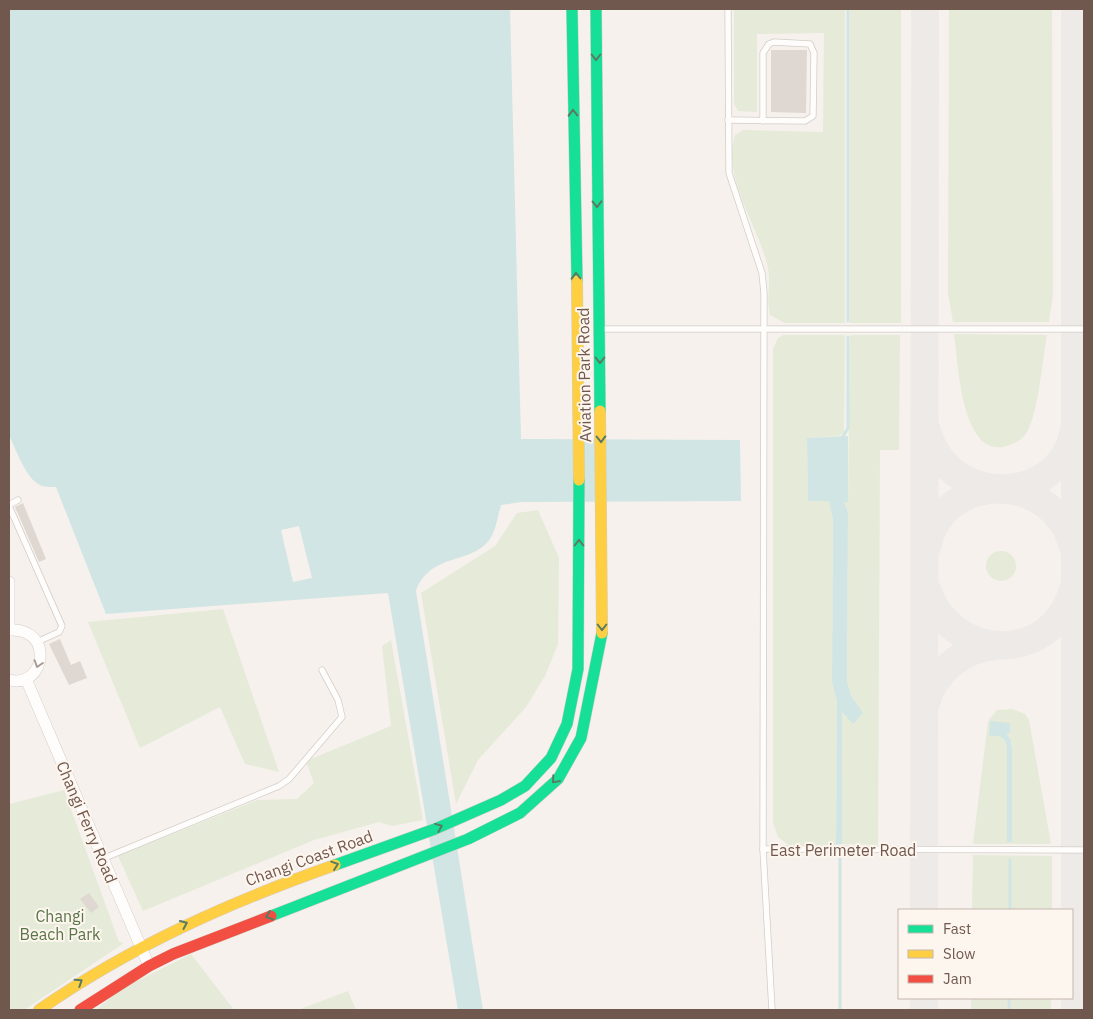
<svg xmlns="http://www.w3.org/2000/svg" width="1093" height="1019" font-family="'IBM Plex Sans',sans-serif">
<rect width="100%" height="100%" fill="#f6f1ec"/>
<!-- green -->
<g fill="#e5ebd8" fill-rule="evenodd">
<path d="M734 9H845V323H785L770 315C766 300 771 284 768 268 759 225 722 181 735 135L743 130 823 132 824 33 757 34V112L738 111 734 104Z"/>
<rect x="850" y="9" width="51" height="314"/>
<path d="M949 9H1052L1053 294 1049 322H953L948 293Z"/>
<path d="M954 334 1047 335C1042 361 1039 410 1027 432 1022 441 1011 445 1002 447 961 453 958 361 954 334Z"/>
<path d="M783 335H845L844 432 839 436 807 438 808 501H829L833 520 832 682 837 702 836 845H789L778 837 773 823V349L778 338Z"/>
<path d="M850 335H900L899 450H880L878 845 842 844V711L846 718 857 706 851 696 847 681 848 512 844 502 848 501Z"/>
<path d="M538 510 559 558 558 644 545 676 526 707 478 760 456 804 421 593 495 546 517 513Z"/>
<circle cx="1001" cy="566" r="15"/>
<path d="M223 609 279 772 245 764 220 707 140 748 88 622Z"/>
<path d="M391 640 423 820 392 826 379 822 314 840 143 911 118 856 257 800 297 799 314 783 306 761 391 726 382 646Z"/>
<path d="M1012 709 1025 714 1029 720 1051 844H973L988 721 997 710ZM999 735 1011 740 1012 744V841H1007V747L1003 737Z"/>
<path d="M64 790 119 942 124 943 24 1010H9V804Z"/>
<path d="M973 855 1052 856V910H972Z"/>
<path d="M191 954 234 1010H96L121 989Z"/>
<path d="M348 991 356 1010H298Z"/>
<rect x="971" y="998" width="80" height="12"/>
</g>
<!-- water -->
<g fill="#d0e5e4">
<path d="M9 9H510L521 439 740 440 741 501 521 502 501 505C498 515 496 530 490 539 472 565 430 552 416 591L483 1010H458L388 593 106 614 56 487C51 487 44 487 40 485 26 479 15 447 9 435Z"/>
<path d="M848 436V502H844L848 512 847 681 851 696 863 713 853 724 842 712V844L836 845 837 702 832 682 833 520 829 501H808L807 438Z"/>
<path d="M990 721 1010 723V733L1006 734 1011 740 1012 749V842H1007V747C1005 736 999 735 989 736Z"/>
</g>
<!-- pier -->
<path fill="#f6f1ec" d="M299 526 312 578 293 582 281 530Z"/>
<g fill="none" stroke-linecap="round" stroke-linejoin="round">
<!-- stream -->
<g stroke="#d0e5e4" stroke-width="3">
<path d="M848 9V321"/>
<path d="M842 438 848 428V337"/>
<path d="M1010 910V860"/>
<path d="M840 1010V855"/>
<path d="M1009 1010V998"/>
</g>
<!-- taxiway -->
<g stroke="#edeae8" stroke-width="28">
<path d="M927 431C949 509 1060 506 1074 430"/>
<path d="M927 547C942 471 1054 470 1073 547"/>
<path d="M927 589C951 662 1052 666 1073 589"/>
<path d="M926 703C934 671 964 648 996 646"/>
<path d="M924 910 925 9"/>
<path d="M924 1010V998"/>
<path d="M1075 1010V9"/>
</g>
</g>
<!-- building -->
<g fill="#dfd7d2">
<path d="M771 50H807L806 113 771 112Z"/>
<path d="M23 503 46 559 39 562 15 507Z"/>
<path d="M60 639 71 665 80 661 87 678 69 685 49 644Z"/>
<path d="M89 893 99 907 91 913 80 899Z"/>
</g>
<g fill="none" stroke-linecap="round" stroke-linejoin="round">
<!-- lane casing -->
<g stroke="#d3cdc7" stroke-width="7">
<g id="lane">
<path d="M728 9 729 173 762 273 764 293 763 849 772 1010"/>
<path d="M728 120 805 121 813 116 814 53 810 44 774 42 769 44 763 53V121"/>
<path d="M602 329H1084"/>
<path d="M9 505 18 500"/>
<path d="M9 506 62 626 59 632 37 642"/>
<path d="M763 849 1084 850"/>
<path d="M102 859 279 786 289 779 342 717 338 700 322 670"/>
</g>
</g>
<!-- street casing -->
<g stroke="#d3cdc7" stroke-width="12">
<g id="street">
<path d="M9 582V630"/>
<path d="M9 630C55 627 46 689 9 680"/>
<path d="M26 679 149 966"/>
</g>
</g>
<!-- fast casing -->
<g stroke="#d4ccc7" stroke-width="12">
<g id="fast">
<path d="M572 9 577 281"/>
<path d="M596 9 600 411"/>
<path d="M335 865 435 829 501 800 525 786 551 758 567 724 578 669 579 480"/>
<path d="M271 916 468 839 520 813 558 779 581 738 602 633"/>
</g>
</g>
<!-- slow casing -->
<g stroke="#d4ccc7" stroke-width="12">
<g id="slow">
<path d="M577 281 579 480"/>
<path d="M600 411 602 633"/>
<path d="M39 1010C131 946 230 902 335 865"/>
</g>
</g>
<!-- jam casing -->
<g stroke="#d4ccc7" stroke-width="12">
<path id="jam" d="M80 1010 149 966 173 954 271 916"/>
</g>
<!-- lane -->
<use href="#lane" stroke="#fefdfc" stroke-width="5.5"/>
<!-- street -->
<use href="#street" stroke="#fefdfc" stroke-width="11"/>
<!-- fast -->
<use href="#fast" stroke="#16e098" stroke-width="11"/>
<!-- slow -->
<use href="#slow" stroke="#ffcf43" stroke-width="11"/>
<!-- jam -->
<use href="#jam" stroke="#f24e42" stroke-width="11"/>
</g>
<!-- one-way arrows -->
<defs><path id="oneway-chevron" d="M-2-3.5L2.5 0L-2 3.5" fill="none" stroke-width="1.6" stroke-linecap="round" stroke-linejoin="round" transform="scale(1.25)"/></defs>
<g stroke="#5a7a61">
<use href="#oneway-chevron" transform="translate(596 57) rotate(90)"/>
<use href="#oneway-chevron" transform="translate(573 113) rotate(-91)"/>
<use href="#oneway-chevron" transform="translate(597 204) rotate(89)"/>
<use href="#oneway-chevron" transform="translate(576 276) rotate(-91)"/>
<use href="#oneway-chevron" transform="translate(600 360) rotate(90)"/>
<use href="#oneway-chevron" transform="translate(601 439) rotate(89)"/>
<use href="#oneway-chevron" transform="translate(579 543) rotate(-90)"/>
<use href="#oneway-chevron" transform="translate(602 627) rotate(90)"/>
<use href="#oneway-chevron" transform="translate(555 780) rotate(131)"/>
<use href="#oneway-chevron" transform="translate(439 827) rotate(-22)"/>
<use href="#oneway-chevron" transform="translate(335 865) rotate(-19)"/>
<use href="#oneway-chevron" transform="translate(269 916) rotate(159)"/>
<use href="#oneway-chevron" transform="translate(184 924) rotate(-24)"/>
<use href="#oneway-chevron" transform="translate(79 982) rotate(-33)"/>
</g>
<use stroke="#a99a94" href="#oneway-chevron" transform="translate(38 664) rotate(108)"/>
<g text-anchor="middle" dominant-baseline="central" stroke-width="4" stroke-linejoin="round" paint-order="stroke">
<!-- street labels -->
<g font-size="16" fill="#71584f" stroke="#fdf6ee">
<text transform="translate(584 375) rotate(-91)">Aviation Park Road</text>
<text transform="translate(87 822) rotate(67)">Changi Ferry Road</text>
<text x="843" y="850">East Perimeter Road</text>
<text transform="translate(309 858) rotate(-20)">Changi Coast Road</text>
</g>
<!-- park labels -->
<g font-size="16" fill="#5a7549" stroke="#fdf6ee">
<text x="60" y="916">Changi<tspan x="60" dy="18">Beach Park</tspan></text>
</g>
</g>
<!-- border -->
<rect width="1093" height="1019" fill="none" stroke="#71584f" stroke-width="20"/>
<!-- legend -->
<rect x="898" y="909" width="175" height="90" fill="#fdf6ee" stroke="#c5b7ae"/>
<rect x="908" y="925" width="25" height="8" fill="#16e098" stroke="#c5b7ae"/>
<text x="943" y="934" font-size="15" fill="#71584f">Fast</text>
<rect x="908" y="950" width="25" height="8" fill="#ffcf43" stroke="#c5b7ae"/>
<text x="943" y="959" font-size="15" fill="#71584f">Slow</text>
<rect x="908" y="975" width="25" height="8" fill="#f24e42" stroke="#c5b7ae"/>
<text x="943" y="984" font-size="15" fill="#71584f">Jam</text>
</svg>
